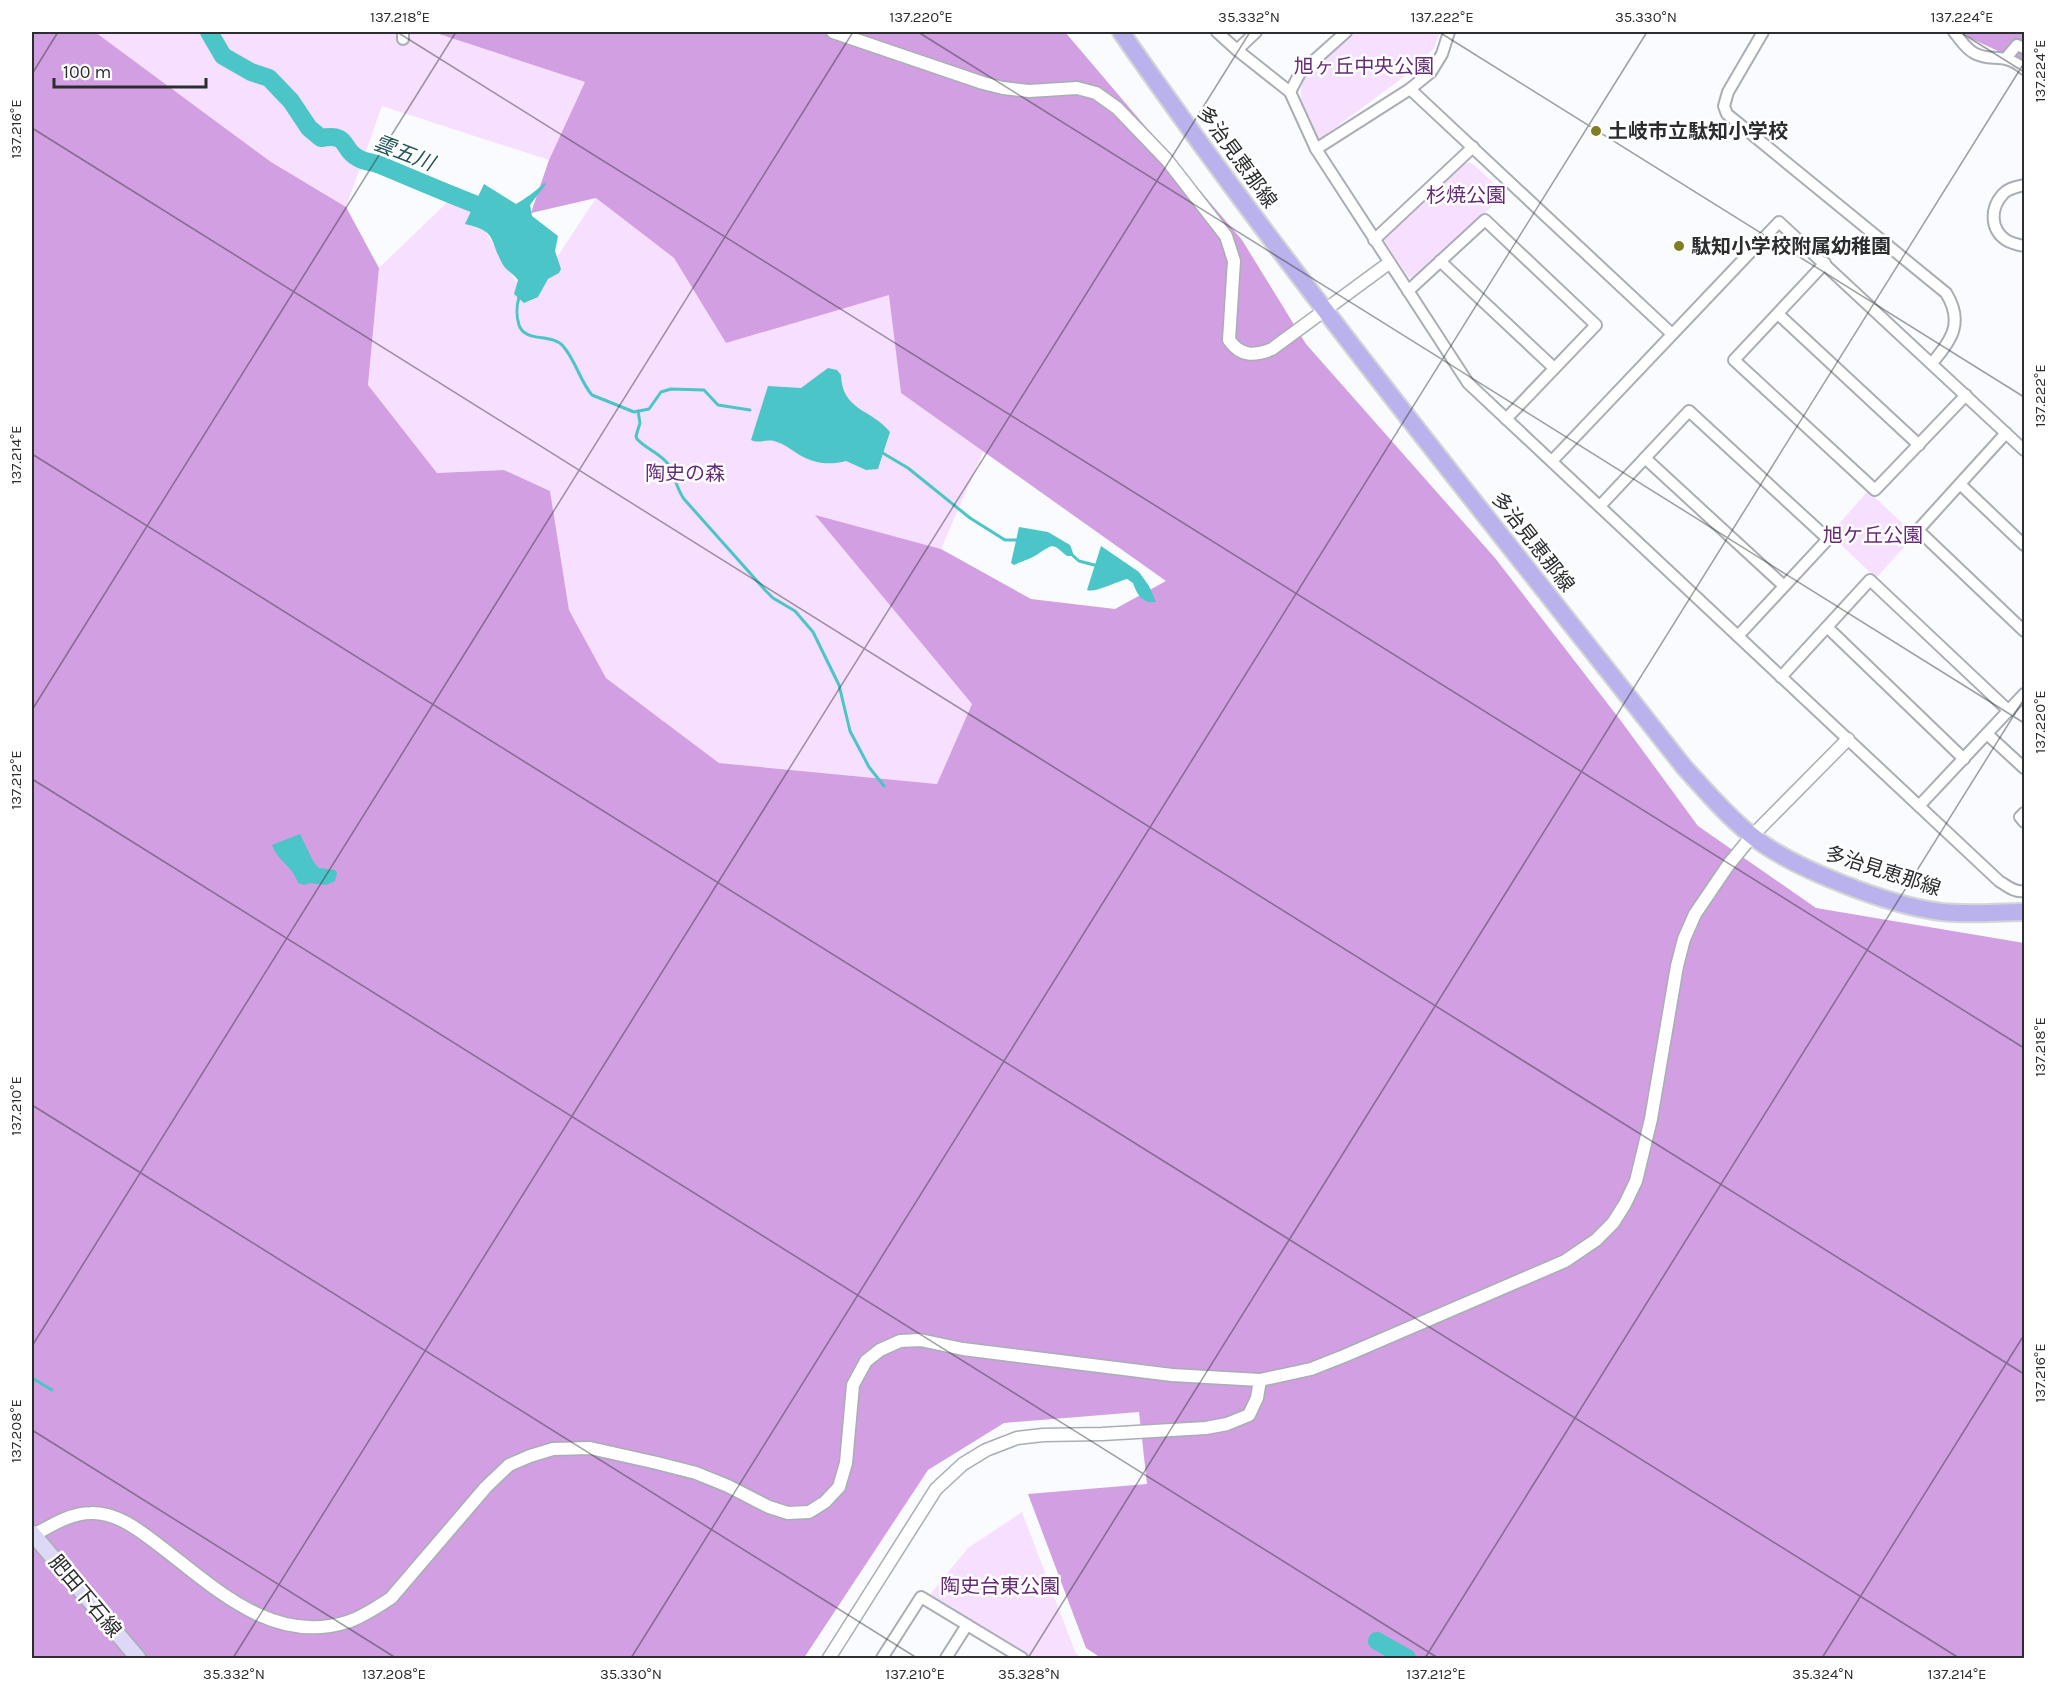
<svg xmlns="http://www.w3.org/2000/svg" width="2056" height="1690" font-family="Karla,'Noto Sans JP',sans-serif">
<rect width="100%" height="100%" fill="#f9fbfe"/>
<!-- green -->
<g fill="#f7dfff">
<path d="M95 32H433L585 82 549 160 382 106 346 207 271 162Z"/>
<path d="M1353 32H1440L1434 48 1413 70 1317 141C1308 120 1293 98 1306 75Z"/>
<path d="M1463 163H1472L1505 194 1415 278 1408 277 1384 240 1386 236Z"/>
<path d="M460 190 528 301 596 198 674 258 726 343 890 294 901 393 984 450 941 549 816 516 972 704 937 784 719 763 606 678 569 610 550 491 504 470 437 473 368 385 379 268Z"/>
<path d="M1868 491 1915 535 1876 578 1830 534Z"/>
<path d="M1022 1512 1076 1654 1083 1658H1028L928 1597 968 1548Z"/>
</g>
<!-- forest -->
<g fill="#d19fe2">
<path d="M32 32H95L271 162 346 207 379 268 368 385 437 473 504 470 550 491 569 610 606 678 719 763 937 784 972 704 815 515 941 549 1031 599 1115 609 1166 581 901 393 889 295 726 343 674 258 596 198 531 213 549 160 585 82 433 32H1065L1242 240 1306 344 1495 558 1621 721 1698 826 1816 908 2024 943V1658H1101L1086 1648 1028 1494 1147 1484 1139 1412 1004 1423 928 1470 804 1658H32Z"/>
<path d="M1963 32H2024V63L1970 38Z"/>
</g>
<!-- water -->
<g fill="#4bc5c7">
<path d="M544 183 546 184 530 205 532 216 558 236 555 251 561 269 559 273 548 279 538 297 524 303 514 294 518 280C514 274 505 270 502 263 489 239 497 231 465 224L484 184 516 204C526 198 535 192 544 183Z"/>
<path d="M828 368 837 370 841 375C842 411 872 409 890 432L878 469 866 470 846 461C828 466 811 463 795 452 789 448 782 443 774 441 766 439 759 444 751 440L768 386 801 388Z"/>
<path d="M1019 527 1048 532 1070 545 1073 553 1071 556H1067C1052 544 1055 543 1038 554 1031 559 1022 561 1014 565L1011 563Z"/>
<path d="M1101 546 1139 572 1149 586 1156 602C1143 604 1137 595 1133 583L1127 579C1115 582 1096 593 1087 590Z"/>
<path d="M300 834 313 861 319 868 335 870 337 873 335 881 326 885 310 883 304 885 298 883C294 868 277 860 272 845Z"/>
</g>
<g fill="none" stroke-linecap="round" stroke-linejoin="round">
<!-- stream -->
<g stroke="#4bc5c7" stroke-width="3">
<path d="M519 297C516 308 516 315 519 325 525 343 552 333 563 346 576 361 580 381 592 395L634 412 649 409 661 392 671 389 704 390 718 405 750 410"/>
<path d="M638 411 640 423 636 436 637 439C646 449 660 453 668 464 675 475 676 488 684 499L765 590 773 598 795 611 813 632 839 685 850 731 869 767 884 786"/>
<path d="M881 452 908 468 970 518 1005 540H1020"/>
<path d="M1070 553 1079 561 1098 566"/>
<path d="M32 1378 52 1390"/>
</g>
<!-- river -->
<g stroke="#4bc5c7" stroke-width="18">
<path d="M209 32 223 56 251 72 269 78 291 101 309 128 321 138C351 133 340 149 358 158 364 162 373 162 380 165 419 181 457 198 496 212"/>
<path d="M1377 1641 1407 1658"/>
</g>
<!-- minor casing -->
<g stroke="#a9aeb5" stroke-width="14">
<g id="minor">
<path d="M403 32V39"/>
<path d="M1217 32 1237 50 1290 92 1316 149 1468 383 1999 881C2007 886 2015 893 2024 891"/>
<path d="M1763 32 1728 92 1724 106 1727 114 1946 293C1964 322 1952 340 1932 363"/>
<path d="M1954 32C1960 39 1965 48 1974 53 1991 63 2004 51 2024 69"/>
<path d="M1237 50 1256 32"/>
<path d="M2006 58 2017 45 2024 48"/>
<path d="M1410 89 1672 334"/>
<path d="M1290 92 1300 73 1346 32"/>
<path d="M1316 149 1410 89 1431 72 1442 54 1449 32"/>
<path d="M2024 185C2017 187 2008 188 2003 194 1990 208 1990 229 2006 240 2011 243 2019 245 2024 246"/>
<path d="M1374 240 1473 147"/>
<path d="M1440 261 1554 368"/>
<path d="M1825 263 1734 360 1875 490 1966 395"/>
<path d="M1408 291 1485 220 1596 325 1506 419"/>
<path d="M1778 314 1919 445"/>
<path d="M2006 433 1918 530 2024 631"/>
<path d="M1645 458 1784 586"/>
<path d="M1552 461 1779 222 2024 450"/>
<path d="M1960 484 2024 545"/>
<path d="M1600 506 1689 411 1828 539 1738 636"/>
<path d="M1827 627 1964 759"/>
<path d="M1781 677 1870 580 2009 711"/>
<path d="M1987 734 2024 768"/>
<path d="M1919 806 2024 694"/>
<path d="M2024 813 2020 817 2024 822"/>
<path d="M882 1658 921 1597 1022 1658"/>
<path d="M946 1658 967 1625"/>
</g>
</g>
<!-- tertiary casing -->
<g stroke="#a9aeb5" stroke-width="15">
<g id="tertiary">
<path d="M833 32 983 83 1003 88 1029 91 1077 88 1096 93 1117 108 1167 160 1226 236 1234 261 1229 340C1241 357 1254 356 1272 349L1389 263"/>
<path d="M32 1536C50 1526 70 1513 91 1513 115 1512 138 1529 156 1543 212 1585 271 1646 347 1622 363 1617 377 1607 391 1598L486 1487 509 1465 530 1456 553 1449 590 1448 657 1463 696 1473 728 1486 769 1507 788 1513 809 1512 825 1502 839 1487 846 1463 853 1385 866 1361 880 1350 900 1341 920 1340 963 1349 1172 1375 1260 1380 1311 1369 1344 1356 1565 1261 1596 1240 1613 1223 1625 1204 1636 1181 1651 1119 1677 966 1684 939 1695 914 1729 864 1752 836 1848 739"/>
<path d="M829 1658 936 1489 963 1464 986 1450 1017 1438 1043 1435 1102 1434 1206 1428 1227 1424 1249 1415 1257 1398 1260 1380"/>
</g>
</g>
<!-- secondary casing -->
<g stroke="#a9aeb5" stroke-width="18">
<path id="secondary" d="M32 1533 138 1658"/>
</g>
<!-- primary casing -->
<g stroke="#d5d5d5" stroke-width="20">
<path id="primary" d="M1121 32C1297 285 1493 524 1684 767 1705 790 1726 815 1751 835 1791 868 1890 906 1942 912 1969 915 1997 912 2024 912"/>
</g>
<!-- minor -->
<use href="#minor" stroke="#fff" stroke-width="10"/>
<!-- tertiary -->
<use href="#tertiary" stroke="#fff" stroke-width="12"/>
<!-- secondary -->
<use href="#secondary" stroke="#dcd8f6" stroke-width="15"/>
<!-- primary -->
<use href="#primary" stroke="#b9b2ec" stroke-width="16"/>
</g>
<!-- ticks -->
<path fill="none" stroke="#2b2d2f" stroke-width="1.5" stroke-opacity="0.45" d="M397 32 2024 1048M918 32 2024 723M1439 32 2024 397M1960 32 2024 72M32 74 58 32M32 128 2024 1374M32 454 1959 1658M32 710 456 32M32 779 1438 1658M32 1105 917 1658M32 1346 853 32M32 1430 396 1658M233 1658 1250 32M631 1658 1647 32M1028 1658 2024 63M1425 1658 2024 699M1822 1658 2024 1335"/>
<!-- markers -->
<g fill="#817d24" stroke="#fff" stroke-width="2">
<circle cx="1596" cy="131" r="6"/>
<circle cx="1679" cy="246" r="6"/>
</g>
<g text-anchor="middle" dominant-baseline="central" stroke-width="5" stroke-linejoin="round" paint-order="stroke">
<!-- park labels -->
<g font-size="20" fill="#662a78" stroke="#fff">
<text x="1364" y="66">旭ヶ丘中央公園</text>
<text x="1466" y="195">杉焼公園</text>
<text x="685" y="473">陶史の森</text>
<text x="1873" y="535">旭ケ丘公園</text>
<text x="1000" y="1586">陶史台東公園</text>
</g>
<!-- poi labels -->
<g font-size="20" font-weight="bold" fill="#2b2d2f" stroke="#fff" text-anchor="start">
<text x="1608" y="131">土岐市立駄知小学校</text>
<text x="1691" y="246">駄知小学校附属幼稚園</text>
</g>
<!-- street labels -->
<g font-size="20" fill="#2b2d2f" stroke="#fff">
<text transform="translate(1237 157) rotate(54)">多治見恵那線</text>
<text transform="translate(1533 542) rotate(52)">多治見恵那線</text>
<text transform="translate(1883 871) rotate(18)">多治見恵那線</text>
<text transform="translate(85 1596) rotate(50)">肥田下石線</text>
</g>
<!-- water labels -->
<g font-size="21" font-style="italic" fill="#235757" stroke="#fff">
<text transform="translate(404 153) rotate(21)">雲五川</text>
</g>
</g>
<!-- border -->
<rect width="2056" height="1690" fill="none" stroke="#ffffff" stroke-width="66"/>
<!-- scale -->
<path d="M54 78v9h152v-9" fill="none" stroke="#2b2d2f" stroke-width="3"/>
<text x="63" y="78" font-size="18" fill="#2b2d2f" stroke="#ffffff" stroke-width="4.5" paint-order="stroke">100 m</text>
<rect x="33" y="33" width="1990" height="1624" fill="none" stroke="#2b2d2f" stroke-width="2"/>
<g font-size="15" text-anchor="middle" fill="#2b2d2f">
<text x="400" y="22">137.218°E</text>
<text x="921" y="22">137.220°E</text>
<text x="1249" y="22">35.332°N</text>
<text x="1442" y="22">137.222°E</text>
<text x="1646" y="22">35.330°N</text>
<text x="1962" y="22">137.224°E</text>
<text transform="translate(2040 71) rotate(-90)" y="5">137.224°E</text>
<text transform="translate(16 129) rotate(-90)" y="5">137.216°E</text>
<text transform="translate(2040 396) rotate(-90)" y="5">137.222°E</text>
<text transform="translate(16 455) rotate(-90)" y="5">137.214°E</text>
<text transform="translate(2040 722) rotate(-90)" y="5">137.220°E</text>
<text transform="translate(16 780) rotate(-90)" y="5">137.212°E</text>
<text transform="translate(2040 1047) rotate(-90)" y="5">137.218°E</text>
<text transform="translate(16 1106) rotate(-90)" y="5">137.210°E</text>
<text transform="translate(2040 1373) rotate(-90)" y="5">137.216°E</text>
<text transform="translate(16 1431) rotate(-90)" y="5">137.208°E</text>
<text x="234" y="1679">35.332°N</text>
<text x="394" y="1679">137.208°E</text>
<text x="631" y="1679">35.330°N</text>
<text x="915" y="1679">137.210°E</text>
<text x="1029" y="1679">35.328°N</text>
<text x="1436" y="1679">137.212°E</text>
<text x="1823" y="1679">35.324°N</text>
<text x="1957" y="1679">137.214°E</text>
</g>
</svg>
